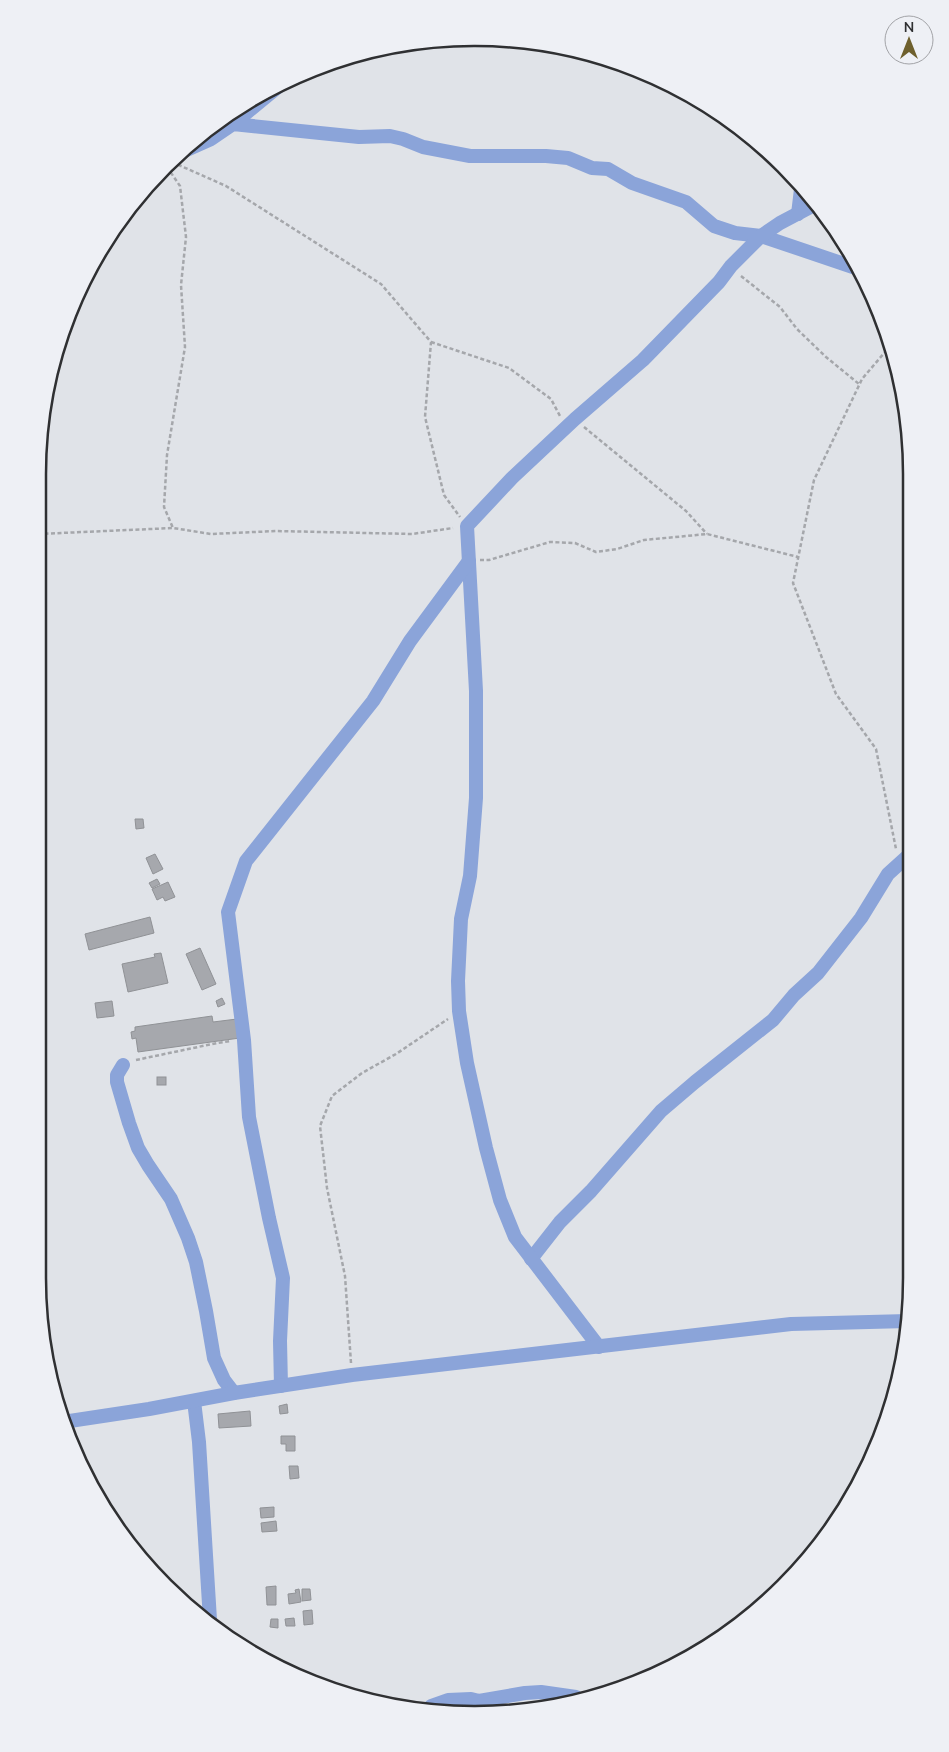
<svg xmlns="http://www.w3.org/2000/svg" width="949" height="1752" font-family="'Nunito Sans',sans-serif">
<rect width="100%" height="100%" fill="#e0e3e8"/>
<!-- building -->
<g fill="#a6a8ad" stroke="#909296">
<path d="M135 819H143L144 828 136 829Z"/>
<path d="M155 854 163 869 153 874 146 858Z"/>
<path d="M157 879 160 884 152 888 149 883Z"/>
<path d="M168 882 175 897 165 901 163 897 157 900 152 889Z"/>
<path d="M150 917 154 933 89 950 85 934Z"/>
<path d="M200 948 216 984 202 990 186 954Z"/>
<path d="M161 953 168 983 128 992 122 964 155 957 154 954Z"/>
<path d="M222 998 225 1004 218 1007 216 1001Z"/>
<path d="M112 1001 114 1016 97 1018 95 1003Z"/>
<path d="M212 1016 213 1022 237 1019 240 1038 138 1052 136 1038 132 1039 131 1032 135 1031V1027Z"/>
<rect x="157" y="1077" width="9" height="8"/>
<path d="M287 1404 288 1413 280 1414 279 1406Z"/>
<path d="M250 1411 251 1426 219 1428 218 1414Z"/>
<path d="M281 1436H295V1451H286V1444H281Z"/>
<path d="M289 1466H298L299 1478 290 1479Z"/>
<path d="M274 1507V1517L261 1518 260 1508Z"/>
<path d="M276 1521 277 1531 262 1532 261 1523Z"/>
<path d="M276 1586V1605H267L266 1587Z"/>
<path d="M299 1589 301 1602 289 1604 288 1594 296 1593 295 1590Z"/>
<path d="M302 1589H310L311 1600 302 1601Z"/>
<path d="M312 1610 313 1624 304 1625 303 1611Z"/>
<path d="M294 1618 295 1626H286L285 1619Z"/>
<path d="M271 1619H278V1628L270 1627Z"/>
</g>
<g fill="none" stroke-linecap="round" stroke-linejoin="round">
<!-- path -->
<g stroke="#a5a7ab" stroke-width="2.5" stroke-dasharray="4 2.5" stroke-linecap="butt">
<path d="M172 162 226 186 381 284 431 342 425 417 444 495 460 517"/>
<path d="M167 167 180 186 186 237 181 285 185 347 167 455 164 507 173 528"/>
<path d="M741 276 780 307 797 329 826 357 859 384"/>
<path d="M431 342 509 368 551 399 560 416"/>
<path d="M891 345 862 379 814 480 793 583 836 694 876 749 896 849"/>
<path d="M584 427 686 511 707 534"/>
<path d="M38 534 173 528 211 534 276 531 412 534 453 528"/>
<path d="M480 560H489L550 542 575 543 596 552 617 549 644 540 707 534 798 557"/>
<path d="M136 1060 217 1043 231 1041"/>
<path d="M351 1363 345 1276 327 1188 320 1126 332 1096 362 1073 396 1054 448 1019"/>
</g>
<!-- minor -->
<g stroke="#8ba4d9" stroke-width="14">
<path d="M233 124 285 81"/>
<path d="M184 151 211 139 233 124 359 137 390 136 403 139 423 147 470 156H546L568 158 592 168 608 169 632 183 686 202 714 226 735 233 761 236 856 268"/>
<path d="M798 214 801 189"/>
<path d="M123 1065 117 1075V1082L129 1123 138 1148 148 1165 171 1199 188 1238 196 1262 206 1311 214 1358 224 1380 234 1393"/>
<path d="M531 1259 560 1222 591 1191 661 1111 695 1082 773 1020 794 995 818 973 861 918 888 874 909 855"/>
<path d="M599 1347 515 1237 500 1200 486 1148 467 1063 459 1011 458 981 461 919 470 876 476 798V691L467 526 512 478 575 419 643 360 719 282 731 266 761 236 780 223 814 205"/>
<path d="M281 1386 280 1341 283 1278 269 1218 249 1117 244 1040 228 912 246 861 373 701 410 641 469 561"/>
<path d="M194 1401 199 1442 210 1620"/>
<path d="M431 1706 448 1700 471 1699 479 1701 525 1693 541 1692 576 1697"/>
</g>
<!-- tertiary -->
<path stroke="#8ba4d9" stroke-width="14" d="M63 1422 149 1409 234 1393 352 1375 791 1324 908 1321"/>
</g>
<!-- crop -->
<path d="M0 0H949V1752H0ZM474 46H475A428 428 0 0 1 903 474V1278A428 428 0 0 1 475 1706H474A428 428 0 0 1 46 1278V474A428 428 0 0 1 474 46Z" fill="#eef0f5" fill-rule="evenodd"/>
<path fill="none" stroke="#2f3032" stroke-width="2.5" d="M474 46H475A428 428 0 0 1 903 474V1278A428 428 0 0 1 475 1706H474A428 428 0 0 1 46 1278V474A428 428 0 0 1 474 46Z"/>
<!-- north arrow -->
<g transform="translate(909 40)"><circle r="24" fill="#eef0f5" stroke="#a2a3a7"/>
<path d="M0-4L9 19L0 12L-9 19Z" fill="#6e602d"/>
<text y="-8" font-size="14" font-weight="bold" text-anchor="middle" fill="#2f3032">N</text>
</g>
</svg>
